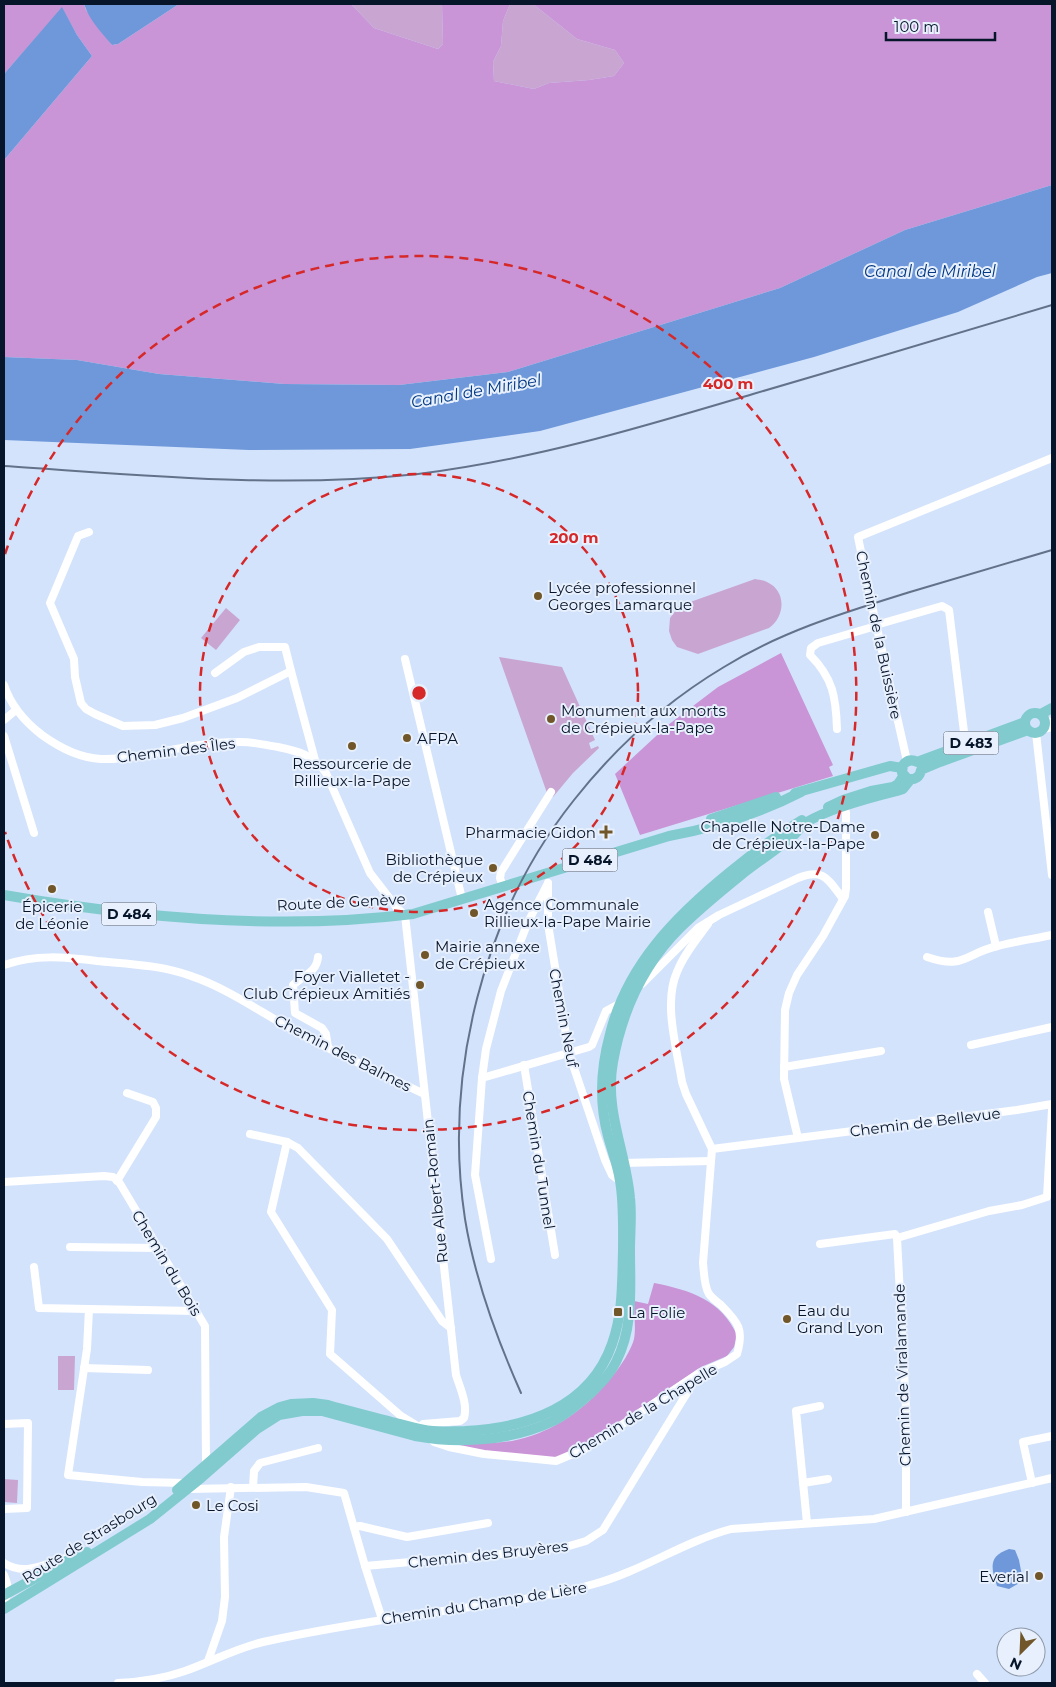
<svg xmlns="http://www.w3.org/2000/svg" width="1056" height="1687" font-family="Montserrat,sans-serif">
<rect width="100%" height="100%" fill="#d3e3fc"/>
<!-- green -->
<g fill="#c9a6d2">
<path d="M351 4H442L443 44 438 49 374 28Z"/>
<path d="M510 4H533L577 39 615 50 624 63 614 76 589 80 549 83 534 89 494 81 493 62 501 46 503 21Z"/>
<path d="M755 579C759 580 764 580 767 582 787 591 785 617 769 628L698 654 677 647 672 640 669 631 670 618 679 606Z"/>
<path d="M226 608 240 620 216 650 201 638Z"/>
<path d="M499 657 562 667 595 740 589 743 591 749 598 746 599 748 573 773 553 797 547 793Z"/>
<path d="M58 1356H75L74 1390H58Z"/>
<path d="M4 1479 18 1480 17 1503 4 1502Z"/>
</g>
<!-- forest -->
<g fill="#c995d6">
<path d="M4 4H84L86 10 112 45 118 44 179 4H351L374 28 438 49 443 44 442 4H510L503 21 501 46 493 62 494 81 534 89 549 83 589 80 614 76 624 63 615 50 577 39 533 4H1052V185L905 230 780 288 508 372 399 385 284 384 159 374 77 360 4 357V160L92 56 77 35 62 8 4 74Z"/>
<path d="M781 653 833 765 829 767 833 776 640 835 615 774 668 725 718 687Z"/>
<path d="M654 1283C690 1290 721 1300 737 1335L734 1347 727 1356 701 1367 579 1449 555 1458 480 1450 447 1443C469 1443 491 1444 512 1441 548 1434 579 1414 603 1387 614 1376 630 1354 634 1339 636 1329 634 1312 634 1301L648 1304Z"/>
</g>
<!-- water -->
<g fill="#6e98d9">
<path d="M84 4H179L118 44 112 45C102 33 89 20 84 4Z"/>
<path d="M62 7 77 35 92 56 4 160V74Z"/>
<path d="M1052 185V273L1037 277 958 312 814 357 540 431 410 449 249 450 4 440V357L77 360 159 374 284 384 399 385 508 372 780 288 905 230Z"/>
<path d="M1009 1549 1015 1550 1019 1560 1023 1581 1009 1589 997 1586C991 1568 988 1556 1009 1549Z"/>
</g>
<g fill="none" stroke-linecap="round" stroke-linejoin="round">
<!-- minor -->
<g stroke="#fff" stroke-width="8">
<path d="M89 532 78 536 50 603 74 659 75 677 81 703 86 709 95 714 123 726 155 725 183 718 237 698 291 671 315 760"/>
<path d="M876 625 942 606 949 610 964 732 967 744"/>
<path d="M405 659 462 899"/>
<path d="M215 673 244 652 259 647H285L291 671"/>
<path d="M4 685C11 706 25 722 42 735 60 748 79 758 101 759 119 760 136 756 154 753 181 748 209 742 237 742 251 741 264 745 278 747 298 751 314 755 326 773L370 873 397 908 405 915 456 1375C460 1388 468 1404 464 1418L460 1421 423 1424 419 1428"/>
<path d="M4 720 16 710"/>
<path d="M1045 721 1052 722"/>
<path d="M837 729C836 697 833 678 810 655L811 648 818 643 876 626"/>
<path d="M1043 729 1052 727"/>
<path d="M1036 733 1052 875"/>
<path d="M4 736 34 833"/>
<path d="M907 761 874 615 858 537 1052 458"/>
<path d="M548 883V924L569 1053 605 1160 612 1175 620 1181"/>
<path d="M503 887 500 878 501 872 551 792"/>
<path d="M988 912 996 946"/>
<path d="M708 924C697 939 684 954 677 972 663 1003 677 1049 682 1082L686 1094 712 1149"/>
<path d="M318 957C317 972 303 976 293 985L295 1013 322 1028 326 1034 328 1047"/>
<path d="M927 957C965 970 965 953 998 946 1016 941 1034 939 1052 935"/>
<path d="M4 965C36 954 64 957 97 961 128 964 161 965 191 976 229 989 260 1012 295 1031 337 1054 381 1073 424 1094"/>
<path d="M642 984 698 928 719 915 798 878C824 868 828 879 843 899"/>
<path d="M971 1045 1052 1027"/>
<path d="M524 1065 555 1255"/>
<path d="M784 1067 881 1051"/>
<path d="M482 1078 589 1047 592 1045 606 1011 619 1004"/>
<path d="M250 1134 287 1142 271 1212 332 1310 330 1354 401 1416 419 1427"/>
<path d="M798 1138 1017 1110 1052 1104"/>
<path d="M287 1142 298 1148 387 1239 442 1321 451 1328"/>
<path d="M621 1163 711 1161"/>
<path d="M117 1181 156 1117V1108L153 1102 127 1093"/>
<path d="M4 1182 104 1176 113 1177 119 1182 205 1326 206 1466"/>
<path d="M897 1238 906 1408V1512"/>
<path d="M897 1238 989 1211 1022 1205 1047 1197 1052 1110"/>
<path d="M820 1244 895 1234 897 1238"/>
<path d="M70 1247 159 1248"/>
<path d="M491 1259 475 1175 482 1078 486 1049 501 991 528 922 548 883"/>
<path d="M34 1267 39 1308 89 1309"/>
<path d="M84 1368 148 1370"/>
<path d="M4 1424 28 1423 27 1508 4 1509"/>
<path d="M431 1439 434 1442 449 1447 484 1454 556 1461 587 1448 699 1373 725 1362 737 1354C744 1330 739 1323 721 1305 717 1302 712 1298 709 1294 704 1286 704 1272 703 1263L712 1149 798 1138 784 1079 785 1010 789 993 797 975 823 936 845 896 846 888V813L844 802"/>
<path d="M185 1483 142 1482 68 1475 87 1349 89 1309 196 1311"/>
<path d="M803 1483 828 1479"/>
<path d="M1032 1483 1023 1442 1052 1436"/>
<path d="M189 1487V1489L306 1487 344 1493 365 1566 382 1619"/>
<path d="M253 1487 254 1471 260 1463 318 1448"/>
<path d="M807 1523 796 1411 820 1406"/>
<path d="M354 1527 360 1526 407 1537 488 1523"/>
<path d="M4 1563C26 1577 45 1563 67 1558"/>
<path d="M365 1566 524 1552 569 1546 586 1541 603 1530 698 1375"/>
<path d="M4 1575C8 1585 10 1591 4 1602"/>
<path d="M208 1661 222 1621 225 1597 224 1537 231 1487"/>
<path d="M977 1674 985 1683"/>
<path d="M118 1683C140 1682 165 1678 185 1671 211 1662 236 1648 263 1642 327 1628 392 1618 457 1609 503 1602 549 1597 594 1584 642 1571 683 1542 731 1529L874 1519 1052 1478"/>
</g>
<!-- major -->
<g stroke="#81cbce" stroke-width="10">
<circle cx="1035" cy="723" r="10"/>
<path d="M1041 714 1052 708"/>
<path d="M1025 722 917 762C912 759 907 760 903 765L902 773 908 779C915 780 920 777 921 770L940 762 1028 730"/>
<path d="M795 793 890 766 902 768"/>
<path d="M828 807 843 800 871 791 893 787 898 784 904 775"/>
<path d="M711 819 776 797"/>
<path d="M4 895C137 918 278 931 413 914L669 836C714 828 760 813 801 792"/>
<path d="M177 1490 261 1417 280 1407 291 1404 313 1403 328 1405C349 1411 370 1416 392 1422 405 1425 419 1430 433 1431 444 1432 454 1431 465 1431 527 1428 590 1407 612 1344 623 1313 622 1283 623 1251 623 1228 624 1204 620 1181 618 1166 612 1151 608 1136 599 1103 601 1067 610 1034 627 965 676 916 730 872 753 853 777 835 802 820"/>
<path d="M4 1595 74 1557 87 1552"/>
<path d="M4 1609 150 1519 201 1478 257 1429 279 1415 302 1411H322L415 1436C459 1444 510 1441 551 1422 565 1416 577 1405 589 1395 599 1385 610 1375 616 1362 634 1327 630 1288 630 1250 630 1233 632 1215 630 1198 626 1152 604 1110 613 1062 622 1012 643 965 680 928 699 909 720 892 741 875 758 861 777 850 794 835 798 831 802 825 807 822 828 809 873 797 897 791L903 789 911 779"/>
</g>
<!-- rail -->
<g stroke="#637289" stroke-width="2">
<path d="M4 466C142 475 280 489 418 474 533 460 642 427 753 394 853 365 953 335 1052 305"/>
<path d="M521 1393C496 1337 475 1280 465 1219 443 1075 483 914 574 800 615 748 667 701 724 667 782 631 846 612 910 592 958 578 1005 564 1052 550"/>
</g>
</g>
<!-- distance rings -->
<g fill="none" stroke="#d62828" stroke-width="2.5" stroke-dasharray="9 6">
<circle cx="419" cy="693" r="219"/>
<path d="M5 554A437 437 0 1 1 5 832"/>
</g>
<!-- markers -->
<g fill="#705628" stroke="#e7f0fc" stroke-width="2">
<circle cx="538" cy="596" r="5"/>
<circle cx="551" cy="719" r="5"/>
<circle cx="407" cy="738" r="5"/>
<circle cx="352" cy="746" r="5"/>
<path d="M603.5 824.5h5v5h5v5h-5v5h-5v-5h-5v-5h5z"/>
<circle cx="875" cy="835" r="5"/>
<circle cx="493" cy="868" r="5"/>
<circle cx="52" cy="889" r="5"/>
<circle cx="474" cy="913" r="5"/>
<circle cx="425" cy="955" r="5"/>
<circle cx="420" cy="985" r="5"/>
<rect x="613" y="1307" width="10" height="10" rx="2.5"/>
<circle cx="787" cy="1319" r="5"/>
<circle cx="196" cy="1505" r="5"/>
<circle cx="1039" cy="1576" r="5"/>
</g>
<g text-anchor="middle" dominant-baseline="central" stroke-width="4" stroke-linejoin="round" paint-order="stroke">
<!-- shield labels -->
<g fill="#e7f0fc" stroke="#4a576a" stroke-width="1">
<rect x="943.5" y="731.5" width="55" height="23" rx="4"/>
<rect x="562.5" y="848.5" width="55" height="23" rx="4"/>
<rect x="101.5" y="902.5" width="55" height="23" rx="4"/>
</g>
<g font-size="14" font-weight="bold" fill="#07152b">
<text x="971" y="743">D 483</text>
<text x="590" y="860">D 484</text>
<text x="129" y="914">D 484</text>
</g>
<!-- poi labels -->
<g font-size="15" fill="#07152b" stroke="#e7f0fc" text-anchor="start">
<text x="548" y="587">Lycée professionnel<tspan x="548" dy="17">Georges Lamarque</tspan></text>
<text x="561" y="710">Monument aux morts<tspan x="561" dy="17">de Crépieux-la-Pape</tspan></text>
<text x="417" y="738">AFPA</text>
<text x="352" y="763" text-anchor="middle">Ressourcerie de<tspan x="352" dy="17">Rillieux-la-Pape</tspan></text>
<text x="865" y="826" text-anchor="end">Chapelle Notre-Dame<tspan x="865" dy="17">de Crépieux-la-Pape</tspan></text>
<text x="596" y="832" text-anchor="end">Pharmacie Gidon</text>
<text x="483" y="859" text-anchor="end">Bibliothèque<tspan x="483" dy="17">de Crépieux</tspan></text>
<text x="484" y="904">Agence Communale<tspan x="484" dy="17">Rillieux-la-Pape Mairie</tspan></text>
<text x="52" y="906" text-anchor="middle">Épicerie<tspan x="52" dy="17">de Léonie</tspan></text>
<text x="435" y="946">Mairie annexe<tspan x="435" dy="17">de Crépieux</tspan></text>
<text x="410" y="976" text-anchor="end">Foyer Vialletet -<tspan x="410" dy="17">Club Crépieux Amitiés</tspan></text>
<text x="797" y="1310">Eau du<tspan x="797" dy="17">Grand Lyon</tspan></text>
<text x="628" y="1312">La Folie</text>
<text x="206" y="1505">Le Cosi</text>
<text x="1029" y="1576" text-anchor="end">Everial</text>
</g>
<!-- street labels -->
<g font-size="15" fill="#07152b" stroke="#e7f0fc">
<text transform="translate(879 635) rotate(78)">Chemin de la Buissière</text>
<text transform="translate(176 750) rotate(-7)">Chemin des Îles</text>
<text transform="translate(341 902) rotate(-3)">Route de Genève</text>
<text transform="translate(564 1018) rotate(79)">Chemin Neuf</text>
<text transform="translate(343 1053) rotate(27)">Chemin des Balmes</text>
<text transform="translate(925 1122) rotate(-7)">Chemin de Bellevue</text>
<text transform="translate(539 1160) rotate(81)">Chemin du Tunnel</text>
<text transform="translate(435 1191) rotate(-96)">Rue Albert-Romain</text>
<text transform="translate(167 1263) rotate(59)">Chemin du Bois</text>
<text transform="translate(902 1375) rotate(-92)">Chemin de Viralamande</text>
<text transform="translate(643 1411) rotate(-31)">Chemin de la Chapelle</text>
<text transform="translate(89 1538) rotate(-32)">Route de Strasbourg</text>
<text transform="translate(488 1554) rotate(-6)">Chemin des Bruyères</text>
<text transform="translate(484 1603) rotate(-9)">Chemin du Champ de Lière</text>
</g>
<!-- water labels -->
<g font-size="16" font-style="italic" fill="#023783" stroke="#e7f0fc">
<text x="930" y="271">Canal de Miribel</text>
<text transform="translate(476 391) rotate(-10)">Canal de Miribel</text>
</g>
</g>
<circle cx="419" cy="693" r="8" fill="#d62828" stroke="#e7f0fc" stroke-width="2.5"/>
<g font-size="15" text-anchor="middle" font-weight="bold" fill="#d62828" stroke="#e7f0fc" stroke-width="4" stroke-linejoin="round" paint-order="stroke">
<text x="728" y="389">400 m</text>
<text x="574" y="543">200 m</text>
</g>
<!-- border -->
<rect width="1056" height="1687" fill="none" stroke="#07152b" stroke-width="10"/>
<!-- north arrow -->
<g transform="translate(1021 1652) rotate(204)"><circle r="24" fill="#e7f0fc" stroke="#8d98a8"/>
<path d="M0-4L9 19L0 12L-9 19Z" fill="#705628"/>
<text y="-8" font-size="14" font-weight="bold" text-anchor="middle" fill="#07152b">N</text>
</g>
<!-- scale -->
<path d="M886 32v8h109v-8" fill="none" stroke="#07152b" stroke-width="2.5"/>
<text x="894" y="32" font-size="15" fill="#07152b" stroke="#e7f0fc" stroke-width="4" paint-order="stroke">100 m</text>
</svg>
